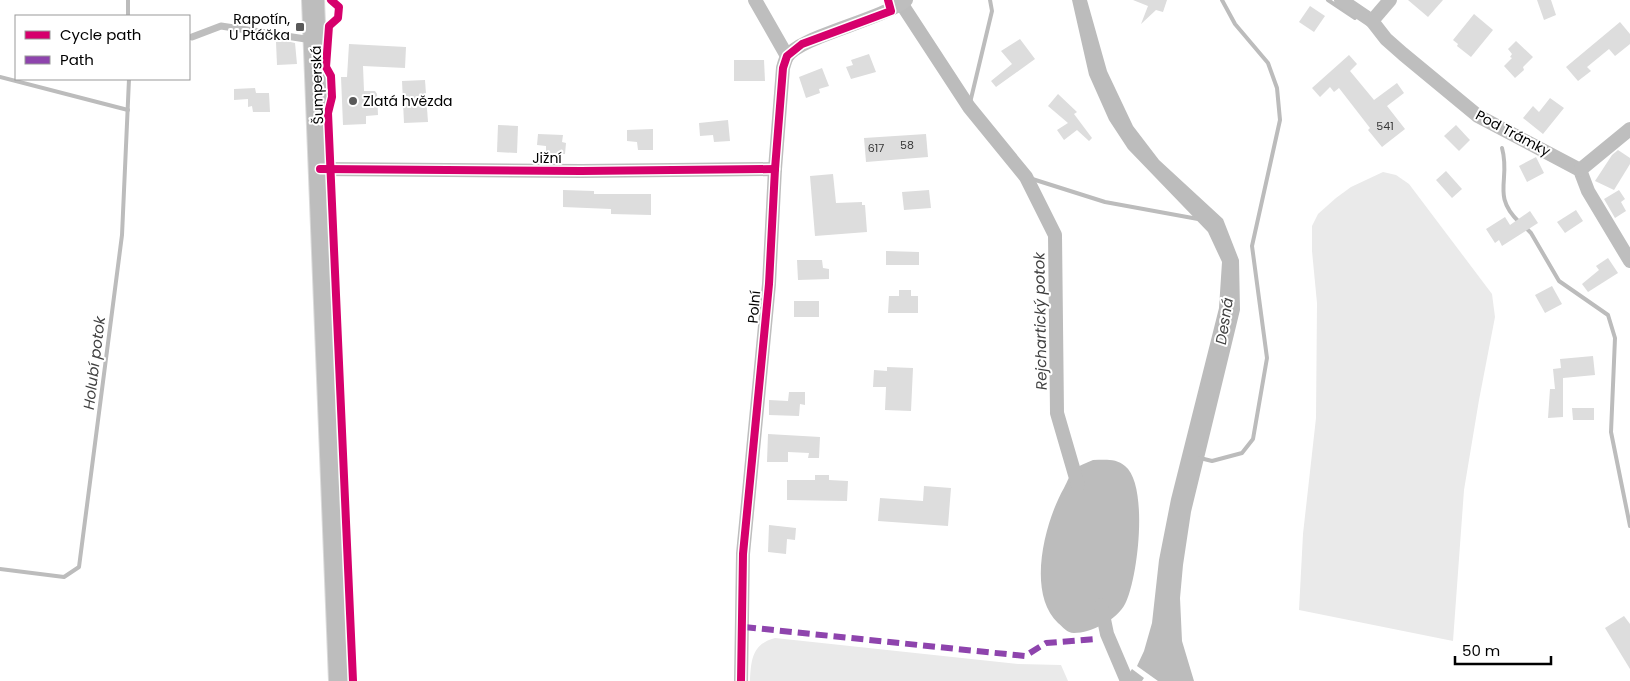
<svg xmlns="http://www.w3.org/2000/svg" width="1630" height="681" font-family="Poppins,sans-serif">
<rect width="100%" height="100%" fill="#fff"/>
<!-- green -->
<g fill="#eaeaea">
<path d="M1383 172 1396 175 1409 184 1492 294 1495 317 1479 400 1464 490 1453 641 1299 610 1303 534 1316 418 1317 303 1312 251V226L1318 214 1336 198 1351 187Z"/>
<path d="M775 638 1018 664 1061 665 1068 681H750C751 660 752 644 775 638Z"/>
</g>
<!-- water -->
<g fill="#bcbcbc">
<path d="M1072 0H1087L1107 71 1133 126 1159 160 1223 219 1239 260 1240 310 1191 512 1183 565 1180 598 1182 641 1194 681H1158L1137 666 1144 651 1152 623 1159 560 1171 499 1219 308 1222 262 1208 232 1128 149 1109 120 1089 75Z"/>
<path d="M1093 460C1104 460 1116 458 1125 466 1149 485 1138 579 1125 604 1117 620 1091 633 1074 633 1067 633 1063 627 1058 623 1026 593 1045 521 1064 488 1067 482 1071 472 1076 468 1080 465 1087 463 1093 460Z"/>
<path d="M1132 669 1144 678 1142 681H1124Z"/>
</g>
<g fill="none" stroke-linecap="round" stroke-linejoin="round">
<!-- stream -->
<g stroke="#bcbcbc" stroke-width="4">
<path d="M128 0V16"/>
<path d="M1328 0 1355 18"/>
<path d="M0 77 128 110"/>
<path d="M969 107 992 11 990 0"/>
<path d="M1502 148C1511 180 1491 195 1519 222"/>
<path d="M1026 177 1105 202 1198 219"/>
<path d="M1525 227 1531 233 1559 281 1608 315 1615 338 1611 432 1630 526"/>
<path d="M1200 458 1212 461 1242 453 1253 439 1267 358 1252 246 1280 120 1277 88 1268 63 1235 24 1222 0"/>
<path d="M0 569 64 577 79 567 122 235 129 79"/>
</g>
<!-- canal -->
<g stroke="#bcbcbc" stroke-width="14">
<path d="M899 0 969 107 1026 177 1055 235 1057 413 1078 485"/>
<path d="M1101 605 1107 634 1127 681"/>
</g>
</g>
<!-- building -->
<g fill="#ddd">
<path d="M1133 0H1167L1163 12 1156 10 1141 24 1148 6Z"/>
<path d="M1408 0H1443L1428 17Z"/>
<path d="M1537 0H1551L1556 15 1544 20Z"/>
<path d="M1310 6 1325 16 1314 32 1299 22Z"/>
<path d="M1474 14 1493 30 1471 57 1457 46 1458 44 1453 40Z"/>
<path d="M1620 22 1630 34V44L1615 56 1609 49 1587 67 1591 71 1578 81 1566 67Z"/>
<path d="M1020 39 1035 59 996 87 991 81 1012 64 1001 51Z"/>
<path d="M286 41 295 43 297 64 277 65 276 42Z"/>
<path d="M1516 41 1533 57 1523 67 1524 70 1515 78 1504 66 1512 58 1510 57 1512 54 1508 49Z"/>
<path d="M349 44 406 47 405 68 363 66 364 91H375L377 94 378 115 366 116V124L343 125 341 77H347Z"/>
<path d="M869 54 876 72 851 79 846 67 853 65 851 60Z"/>
<path d="M1349 55 1357 64 1350 71 1374 100 1397 83 1404 93 1387 106 1405 129 1382 147 1368 130 1370 128 1339 88 1334 92 1330 87 1320 97 1312 88Z"/>
<path d="M734 60H764L765 81H734Z"/>
<path d="M822 68 829 86 819 89 820 93 806 98 799 77Z"/>
<path d="M425 80 428 122 404 123 402 81Z"/>
<path d="M255 88 256 93H269L270 112H253L252 106 248 107V99L234 100V89Z"/>
<path d="M1058 94 1077 112 1074 114 1092 138 1089 141 1077 130 1064 140 1057 130 1068 123 1048 106Z"/>
<path d="M1550 98 1564 108 1543 134 1523 118 1533 106 1539 112Z"/>
<path d="M728 120 730 141 714 142 713 135 700 136 699 123Z"/>
<path d="M498 125 518 126 517 153 497 152Z"/>
<path d="M1456 125 1470 140 1459 151 1444 136Z"/>
<path d="M653 129V150H638L637 142 627 141V130Z"/>
<path d="M538 134 563 135 562 142 566 143 565 154H546V146L537 145Z"/>
<path d="M926 134 928 157 866 162 864 138Z"/>
<path d="M1618 150 1630 158V164L1614 190 1595 181 1612 155Z"/>
<path d="M1536 157 1544 173 1527 182 1519 166Z"/>
<path d="M1446 171 1462 189 1452 198 1436 180Z"/>
<path d="M833 174 836 203 862 202V205H865L867 232 815 236 810 176Z"/>
<path d="M563 190 594 191V194H651V215L611 214V209L563 207Z"/>
<path d="M929 190 931 208 904 210 902 192Z"/>
<path d="M1619 190 1625 199 1621 202 1626 211 1615 218 1604 199Z"/>
<path d="M1576 210 1583 221 1565 233 1557 222Z"/>
<path d="M1530 211 1538 223 1502 246 1499 240 1495 243 1486 229 1505 217 1510 225Z"/>
<path d="M886 251 919 252V265H886Z"/>
<path d="M1608 258 1618 273 1588 292 1582 284 1599 270 1596 266Z"/>
<path d="M797 260H822L823 268 829 269V279L798 280Z"/>
<path d="M1552 286 1562 304 1545 313 1535 295Z"/>
<path d="M899 290H911V296H918V313H888L889 296H899Z"/>
<rect x="794" y="301" width="25" height="16"/>
<path d="M1593 356 1595 375 1563 378V417L1548 418 1550 389H1555L1553 369 1561 368 1560 359Z"/>
<path d="M887 367 913 368 911 411 885 410 886 387H873L874 370 887 371Z"/>
<path d="M789 392H805V405L800 404 799 416 769 415V400L788 401Z"/>
<path d="M1572 408H1594V420H1573Z"/>
<path d="M768 434 820 437 819 458H808L809 453 788 452V462H767Z"/>
<path d="M815 475H829V480L848 481 847 501 787 500V480H815Z"/>
<path d="M924 486 951 488 948 526 878 521 880 498 923 501Z"/>
<path d="M769 525 796 528 795 540 787 539 786 554 768 552Z"/>
<path d="M1624 616 1630 624V669L1605 628Z"/>
</g>
<g fill="none" stroke-linecap="round" stroke-linejoin="round">
<!-- primary casing -->
<g stroke="#dbdbdb" stroke-width="24">
<path id="primary" d="M313 0 340 681"/>
</g>
<!-- service -->
<path stroke="#bebebe" stroke-width="7" d="M192 37 221 26 312 40"/>
<!-- minor -->
<g stroke="#bebebe" stroke-width="14">
<path d="M755 0 787 56"/>
<path d="M1341 0 1372 21 1390 0"/>
<path d="M1372 21 1386 39 1403 54 1478 116 1580 170 1588 191 1630 261"/>
<path d="M320 169 581 171 775 169"/>
<path d="M1580 170 1630 129"/>
<path d="M741 681 743 554 769 284 775 169 783 68C784 65 785 60 787 57 798 37 881 20 906 0"/>
</g>
<!-- primary -->
<use href="#primary" stroke="#bdbdbd" stroke-width="22"/>
<!-- quiet -->
<path stroke="#8e44ad" stroke-width="6" stroke-dasharray="12 6" stroke-linecap="butt" d="M744 627 1025 656 1046 643 1096 639"/>
<!-- cycleway casing -->
<g stroke="#fff" stroke-width="11">
<g id="cycleway">
<path d="M331 0 339 7 338 18 329 26 326 67 331 76 332 97 328 113 353 681"/>
<path d="M320 169 581 171 775 169"/>
<path d="M741 681 743 554 769 284 775 169 783 68 787 56 802 44 891 11 888 0"/>
</g>
</g>
<!-- cycleway -->
<use href="#cycleway" stroke="#d6006c" stroke-width="8"/>
</g>
<!-- markers -->
<g fill="#595959" stroke="#fff" stroke-width="2">
<rect x="295" y="22" width="10" height="10" rx="2.5"/>
<circle cx="353" cy="101" r="5"/>
</g>
<g text-anchor="middle" dominant-baseline="central" stroke-width="4" stroke-linejoin="round" paint-order="stroke">
<!-- number labels -->
<g font-size="11" fill="#373737">
<text x="1385" y="126">541</text>
<text x="907" y="145">58</text>
<text x="876" y="148">617</text>
</g>
<!-- poi labels -->
<g font-size="14" fill="#000" stroke="#fff" text-anchor="end">
<text x="290" y="19">Rapotín,<tspan x="290" dy="16">U Ptáčka</tspan></text>
<text x="363" y="101" text-anchor="start">Zlatá hvězda</text>
</g>
<!-- street labels -->
<g font-size="14" fill="#000" stroke="#fff">
<text transform="translate(317 85) rotate(-92)">Šumperská</text>
<text transform="translate(1513 133) rotate(28)">Pod Trámky</text>
<text x="547" y="158">Jižní</text>
<text transform="translate(754 307) rotate(-85)">Polní</text>
</g>
<!-- water labels -->
<g font-size="15" font-style="italic" fill="#414141" stroke="#fff">
<text transform="translate(1040 321) rotate(-91)">Rejchartický potok</text>
<text transform="translate(1224 321) rotate(-81)">Desná</text>
<text transform="translate(94 363) rotate(-83)">Holubí potok</text>
</g>
</g>
<!-- legend -->
<rect x="15" y="15" width="175" height="65" fill="#ffffff" stroke="#999999"/>
<rect x="25" y="31" width="25" height="8" fill="#d6006c" stroke="#999999"/>
<text x="60" y="40" font-size="15" fill="#000000">Cycle path</text>
<rect x="25" y="56" width="25" height="8" fill="#8e44ad" stroke="#999999"/>
<text x="60" y="65" font-size="15" fill="#000000">Path</text>
<!-- scale -->
<path d="M1455 656v8h96v-8" fill="none" stroke="#000000" stroke-width="2.5"/>
<text x="1462" y="656" font-size="15" fill="#000000" stroke="#ffffff" stroke-width="4" paint-order="stroke">50 m</text>
</svg>
